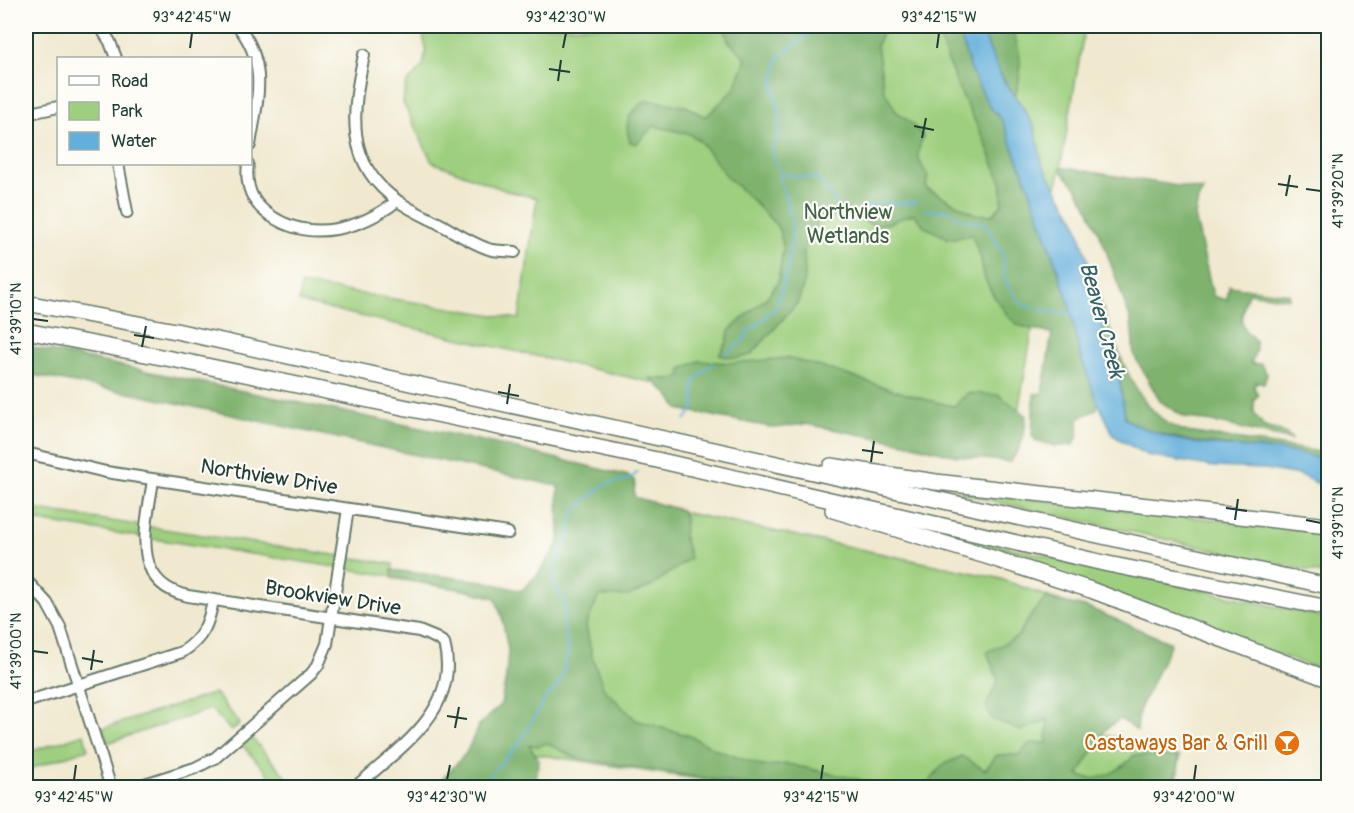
<svg xmlns="http://www.w3.org/2000/svg" width="1354" height="813" font-family="Pangolin,sans-serif">
<rect width="100%" height="100%" fill="#fdfcf7"/>
<filter id="ink" filterUnits="userSpaceOnUse"><feTurbulence type="fractalNoise" baseFrequency=".0167" numOctaves="2"/><feDisplacementMap in="SourceGraphic" scale="12" xChannelSelector="R" yChannelSelector="G"/><feConvolveMatrix kernelMatrix="1 2 1 2 8 2 1 2 1" color-interpolation-filters="sRGB"/></filter>
<filter id="wash" filterUnits="userSpaceOnUse"><feTurbulence type="fractalNoise" baseFrequency=".008" numOctaves="4" result="noise"/><feDisplacementMap in="SourceGraphic" scale="24" xChannelSelector="R" yChannelSelector="G"/><feGaussianBlur stdDeviation="1.35" result="paint"/><feColorMatrix in="noise" values="0 0 0 0 0 0 0 0 0 0 0 0 0 0 0 0 0 1.4 0 .05"/><feComposite in="paint" operator="in"/></filter>
<g filter="url(#wash)">
<rect width="100%" height="100%" fill="#f0e9cf"/>
<!-- green -->
<g fill="#9ecf7e" stroke="#5e8659" stroke-width="1.5">
<path d="M421 26H1085L1011 453 785 413 299 302 301 284 519 319 537 198 507 191 432 162 403 103 406 84 423 66 426 49Z"/>
<path d="M938 489 1328 532V575Z"/>
<path d="M577 490 998 578 1098 615 1079 727 1180 756 1176 788 749 787 535 754 439 788 497 735 560 598Z"/>
<path d="M26 508 393 564 392 576 26 519Z"/>
<path d="M925 529 1328 618V672L925 532Z"/>
<path d="M215 693 240 724 231 731 211 709 107 743 103 728Z"/>
<path d="M84 734 88 749 26 770V753Z"/>
<path d="M251 737 295 787H280L242 745Z"/>
</g>
<!-- forest -->
<g fill="#7eb26d" stroke="#4e7850" stroke-width="1.5">
<path d="M727 26H885L877 45 884 90 896 111 911 123 923 136C915 157 917 158 928 176L926 188 975 214 993 215 1002 204V185L986 144 957 85 935 26H957L989 106 1002 120 1029 187 1069 303 1079 352 1098 403 1096 410 1081 417 1078 420V434L1074 445 1056 446 1036 441 1032 435 1034 394 1042 393 1052 333 1043 332 1018 325 1009 317 993 295 983 275 981 259 972 235 949 239 925 227 914 214C901 216 891 225 878 225 870 225 863 219 855 217 844 215 833 216 822 217L809 235 804 251 805 280 798 302 751 355C740 359 730 359 719 355L727 342 729 331 768 296 778 282 783 249 781 236 777 226 750 198 728 178 700 141 689 134 654 126 636 144 630 142C623 121 629 112 647 100L686 106 703 116 708 115 735 88 746 58 728 41 725 29Z"/>
<path d="M982 26H1009C1022 47 1023 73 1015 96 999 75 989 51 982 26Z"/>
<path d="M1061 167 1203 190 1198 200 1195 216 1213 296 1227 300 1229 286 1289 294V299L1248 293C1241 315 1236 324 1255 340L1256 350 1251 364H1261L1267 374 1264 384 1256 382 1254 387 1258 396 1254 399V414L1265 427 1281 431 1291 437 1292 440 1223 424 1184 417 1160 401 1134 355 1131 321 1103 242 1086 204 1076 187 1062 172Z"/>
<path d="M1090 268C1107 316 1123 391 1166 422 1172 427 1180 429 1187 432L1321 452 1328 454V461L1319 458 1227 445 1194 442 1149 431 1125 419 1120 382 1109 356Z"/>
<path d="M26 346 488 442 629 476 635 481 634 497 681 510 685 517 684 537 690 558 652 586 628 596H599L586 625 592 656 604 689 636 720 690 736 717 750 762 766 788 764 892 787H761L576 758 547 743 540 746 529 745 539 760 535 787H435L466 753 479 725 501 704 506 677 508 650 502 617 495 598 469 591 392 578V570L484 581 521 591 538 574 559 543 558 486 139 395 26 374Z"/>
<path d="M786 358C843 370 897 395 954 406L968 393 999 395 1026 415C1025 434 1023 447 1010 462L957 456 905 443 805 424 775 428 678 409 670 396 650 378 672 379 681 377V369L699 361 734 363Z"/>
<path d="M1046 598 1089 608 1171 643 1139 711 1137 731 1120 719 1106 729 1078 775C1097 785 1122 770 1134 755L1179 757 1173 787 929 788 927 785 942 765 962 756 985 770 997 755H1018L1030 743H1047L1048 720 1020 731 992 719 986 706 998 681 987 652 1017 637 1031 615Z"/>
</g>
<!-- water -->
<path fill="#62afdb" stroke="#407688" stroke-width="1.5" d="M957 26H982L988 46 1004 81 1022 106 1035 128 1042 164 1076 221 1090 268 1109 356 1120 382 1125 419C1146 430 1170 439 1195 443 1239 449 1286 446 1328 461V488L1299 475 1265 469 1214 467 1146 455 1114 436 1098 403 1079 352 1069 303 1029 187 1002 120 989 106 971 70Z"/>
<g fill="none" stroke-linecap="round" stroke-linejoin="round">
<!-- stream -->
<g stroke="#62afdb" stroke-width="2">
<path d="M819 26 779 56 773 88 780 109 778 136 771 152 782 174 818 179 845 213C861 214 860 208 873 204 886 200 900 207 913 201L916 203"/>
<path d="M828 26 851 28 855 26"/>
<path d="M926 210 949 211 959 218 986 224 1003 254 1004 277 1007 284 1020 302 1026 306 1074 315"/>
<path d="M725 354 746 338 745 335 777 306 786 273 791 247 792 225 789 208 780 180 779 177 782 174"/>
<path d="M685 420 694 408V383L702 372 713 364"/>
<path d="M477 788 518 745 547 696 554 690 563 675 569 647 566 641 564 627V604L553 578 561 551 570 535 571 523 575 512 582 503 606 484 631 478 638 472"/>
</g>
</g>
</g>
<g filter="url(#ink)">
<g fill="none" stroke-linecap="round" stroke-linejoin="round">
<!-- minor casing -->
<g stroke="#68796a" stroke-width="14">
<g id="minor">
<path d="M100 26 110 42 116 58"/>
<path d="M238 26C269 64 257 100 250 145"/>
<path d="M364 55C352 111 344 164 398 201 410 210 425 216 438 223 453 231 476 246 492 250 499 251 507 251 515 252"/>
<path d="M26 114 58 107"/>
<path d="M118 164 127 212"/>
<path d="M248 164C245 185 252 204 271 216 311 243 361 229 397 201"/>
<path d="M26 453 106 472 508 533"/>
<path d="M153 480C147 523 128 583 188 596L419 631 436 638 444 643C462 710 397 750 354 788"/>
<path d="M26 580 47 603 60 627 111 788"/>
<path d="M26 702 182 652C203 639 209 623 213 600"/>
<path d="M132 788 195 768 215 758 311 674 318 665 327 644 348 509"/>
</g>
</g>
<!-- highway casing -->
<g stroke="#68796a" stroke-width="18">
<g id="highway">
<path d="M26 303 176 331 1328 586"/>
<path d="M26 331 192 363 657 460 1108 564 1328 608"/>
<path d="M831 466 936 482 1328 526"/>
<path d="M833 510 986 556 1091 590 1328 679"/>
</g>
</g>
<!-- minor -->
<use href="#minor" stroke="#fff" stroke-width="10"/>
<!-- highway -->
<use href="#highway" stroke="#fff" stroke-width="15"/>
</g>
</g>
<!-- ticks -->
<path fill="none" stroke="#1f3d34" stroke-width="2" d="M190 48 192 33M563 48 566 33M937 48 939 33M549 69 570 72M558 81 561 60M914 126 934 130M922 138 926 118M1278 184 1298 187M1306 189 1321 191M1286 196 1290 175M33 319 48 321M134 335 154 338M142 347 146 326M498 392 519 396M507 404 510 384M862 450 883 453M871 462 874 441M1226 508 1247 511M1235 520 1238 499M1306 520 1321 523M33 651 48 653M82 658 103 662M91 670 94 650M447 716 467 719M455 728 459 707M74 780 76 765M447 780 450 765M821 780 823 765M1194 780 1196 765"/>
<!-- icons -->
<defs>
<g id="bar-disc" transform="scale(1.35)"><circle r="9.5" fill="#e8710a" stroke="#fdfcf7"/><path d="M-6-5H6L.8 .8V4.5H3.5V6h-7V4.5H-.8V.8Z" fill="#fff"/></g>
</defs>
<g fill-rule="evenodd">
<use href="#bar-disc" x="1287" y="743"/>
</g>
<g text-anchor="middle" dominant-baseline="central" stroke-width="4.5" stroke-linejoin="round" paint-order="stroke">
<!-- park labels -->
<g font-size="21" fill="#3f6246" stroke="#fdfcf7">
<text x="848" y="212">Northview<tspan x="848" dy="24">Wetlands</tspan></text>
</g>
<!-- street labels -->
<g font-size="21" fill="#1f3d34" stroke="#fdfcf7">
<text transform="translate(269 477) rotate(9)">Northview Drive</text>
<text transform="translate(333 598) rotate(9)">Brookview Drive</text>
</g>
<!-- food labels -->
<g font-size="21" fill="#c56008" stroke="#fdfcf7" text-anchor="end">
<text x="1268" y="743">Castaways Bar &amp; Grill</text>
</g>
<!-- water labels -->
<g font-size="22" font-style="italic" fill="#335f66" stroke="#fdfcf7">
<text transform="translate(1102 320) rotate(75)">Beaver Creek</text>
</g>
</g>
<!-- margin -->
<rect width="1354" height="813" fill="none" stroke="#fdfcf7" stroke-width="66"/>
<!-- legend -->
<rect x="57" y="57" width="195" height="108" fill="#fdfcf7" stroke="#a4b0a9" stroke-width="1.5"/>
<rect x="69" y="76" width="30" height="9" fill="#ffffff" stroke="#a4b0a9" stroke-width="1.5"/>
<text x="111" y="87" font-size="18" fill="#1f3d34">Road</text>
<rect x="69" y="102" width="30" height="18" fill="#9ecf7e" stroke="#a4b0a9" stroke-width="1.5"/>
<text x="111" y="117" font-size="18" fill="#1f3d34">Park</text>
<rect x="69" y="132" width="30" height="18" fill="#62afdb" stroke="#a4b0a9" stroke-width="1.5"/>
<text x="111" y="147" font-size="18" fill="#1f3d34">Water</text>
<rect x="33" y="33" width="1288" height="747" fill="none" stroke="#1f3d34" stroke-width="2"/>
<g font-size="15" text-anchor="middle" fill="#1f3d34">
<text x="192" y="22">93°42'45"W</text>
<text x="566" y="22">93°42'30"W</text>
<text x="939" y="22">93°42'15"W</text>
<text transform="translate(1338 191) rotate(-90)" y="5">41°39'20"N</text>
<text transform="translate(16 319) rotate(-90)" y="5">41°39'10"N</text>
<text transform="translate(1338 523) rotate(-90)" y="5">41°39'10"N</text>
<text transform="translate(16 651) rotate(-90)" y="5">41°39'00"N</text>
<text x="74" y="802">93°42'45"W</text>
<text x="447" y="802">93°42'30"W</text>
<text x="821" y="802">93°42'15"W</text>
<text x="1194" y="802">93°42'00"W</text>
</g>
</svg>
